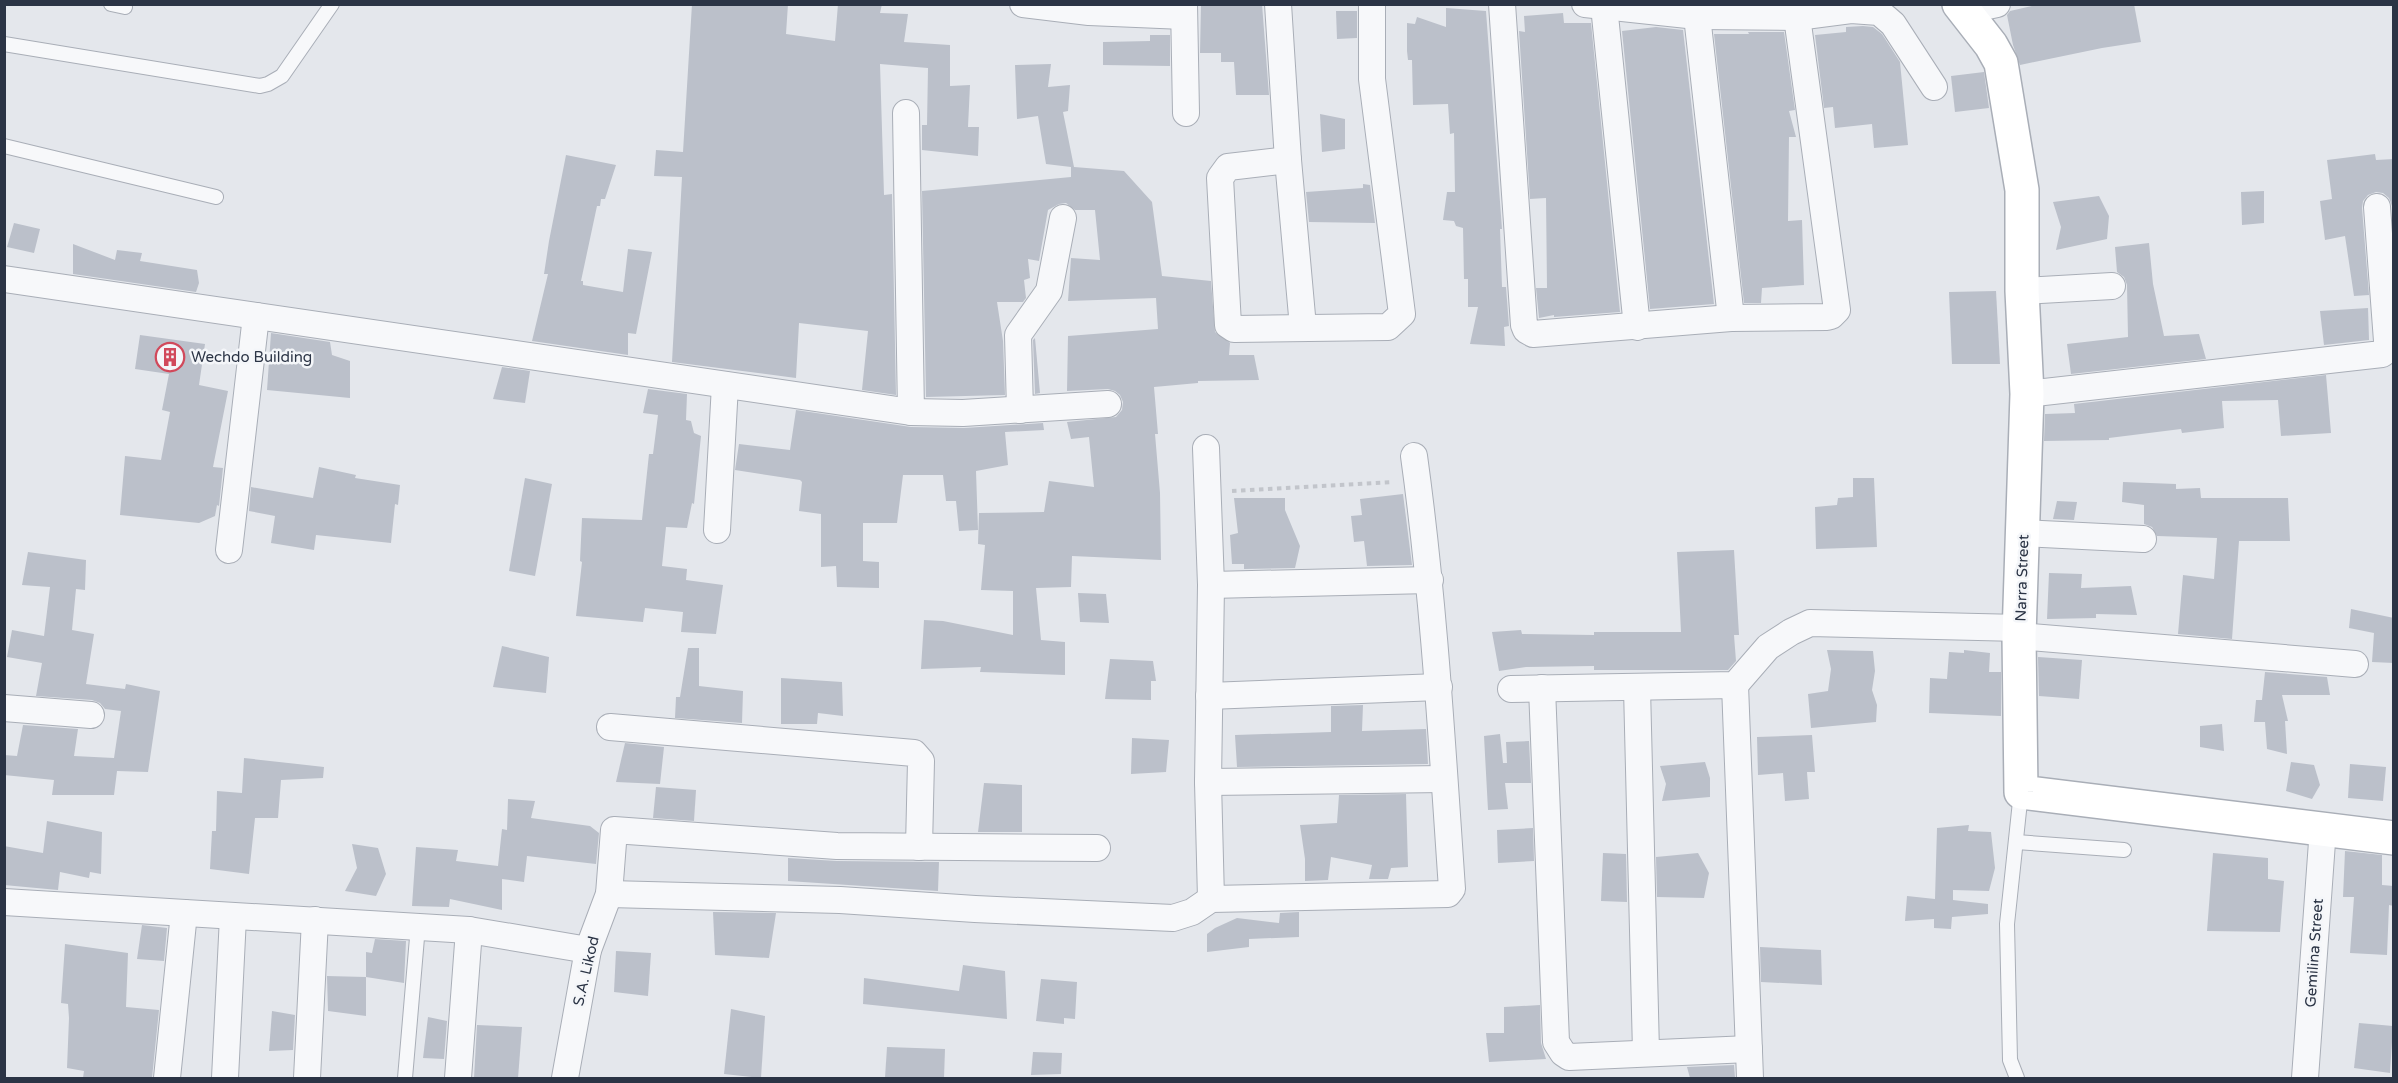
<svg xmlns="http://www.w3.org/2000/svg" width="2398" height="1083" font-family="'Varela Round',sans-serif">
<rect width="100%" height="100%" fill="#e4e7ec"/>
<!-- building -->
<g fill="#bbc0ca">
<path d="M692 4H788L786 34 835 41 838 4H882L880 13 908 14 904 42 950 45V86L970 85 968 127H979L978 156 922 150V125H927L928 68 880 64 884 195 892 194 896 395 862 390 868 331 799 323 796 378 672 362 682 177 654 176 656 150 683 152Z"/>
<path d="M1201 4H1262L1269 95H1236L1234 62H1221V53H1200Z"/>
<path d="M2040 4H2134L2141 42 2102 48 2020 65 2013 45 2007 15 2010 11Z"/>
<path d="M1446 8 1486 11 1502 229H1500L1502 287H1506L1509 326 1504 327 1505 346 1470 344 1478 307H1468V279H1464L1463 228 1456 226 1454 221 1443 220 1447 192H1455L1454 133 1450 134 1448 104 1413 105 1412 60H1408L1407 51V23L1415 24 1417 17 1446 27Z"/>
<path d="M1336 11H1357V38L1337 39Z"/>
<path d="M1563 13 1564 23H1591L1620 312 1554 317V315L1539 318 1536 288H1547L1546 198 1530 199 1519 31 1525 32 1524 16Z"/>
<path d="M1863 26 1873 27 1882 34 1900 62 1908 145 1874 148 1872 124 1835 128 1833 107 1824 108 1815 35 1846 32V27Z"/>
<path d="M1656 27 1683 30 1714 304 1650 309 1622 31Z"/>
<path d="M1748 32H1784L1795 110 1789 111 1796 137H1789L1788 221 1802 220 1804 285 1762 288 1761 303H1744L1714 34H1749Z"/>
<path d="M1150 35H1170V66L1103 65V42L1150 41Z"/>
<path d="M1051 64 1048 87 1070 85 1068 111 1063 112 1074 167 1124 171 1152 202 1162 276 1211 281 1215 332 1230 343 1229 355H1254L1259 380 1198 381V383L1154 387 1158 434H1155L1160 493 1161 560 1072 556 1071 587 1036 588 1041 640 1065 642V675L980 672 981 667 921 669 924 620 943 621 1013 635V591L981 590 985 545 978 544 979 513 1044 512 1049 481 1094 487 1089 437 1071 439 1067 422 1116 417 1122 410 1123 402 1120 395 1115 391 1108 389 1067 391 1068 336 1158 329 1156 298 1068 301 1071 258 1100 260 1095 210H1075L1066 203 1059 204 1048 210 1039 261 1028 259 1030 278 1024 280 1026 298 1023 302H997L1003 341 1005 395 926 397 922 191 1071 177V167L1046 164 1038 116 1017 119 1015 65Z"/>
<path d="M1984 72 1989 108 1955 112 1951 76Z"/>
<path d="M1320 114 1345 119V149L1322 152Z"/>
<path d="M2375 154 2376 160 2394 159V227L2392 206 2389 198 2383 193 2376 192 2368 195 2363 201 2362 208 2369 295 2354 296 2345 236 2325 240 2320 201 2332 199 2327 160Z"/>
<path d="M566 155 616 165 605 199H601L600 206H597L581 281H583V285L623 292 628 249 652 252 636 334 628 333V355L532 341 548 274H544L549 241Z"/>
<path d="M1363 184 1370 185 1375 223 1309 222 1306 192 1363 188Z"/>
<path d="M2264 191V223L2242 225 2241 192Z"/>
<path d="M2099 196 2109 216 2107 239 2056 250 2061 227 2053 202Z"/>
<path d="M14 223 40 229 34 253 7 247Z"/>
<path d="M2149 243 2153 284 2164 336 2199 334 2206 359 2071 374 2067 344 2128 337 2127 285 2124 277 2117 272 2115 247Z"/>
<path d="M73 244 115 260 117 250 142 253 140 261 197 270 199 283 196 292 73 274Z"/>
<path d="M1996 291 2000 364H1952L1949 292Z"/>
<path d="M2368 308 2369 340 2324 345 2320 311Z"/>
<path d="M271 333 330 342 332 355 350 361V398L267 390Z"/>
<path d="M140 335 205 344 199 385 228 391 213 467 223 468 219 506 217 505 215 516 199 523 120 515 125 456 161 460 170 412 162 410 169 374 135 369Z"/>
<path d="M1035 338 1040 393 1035 394 1033 340Z"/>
<path d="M502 367 530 371 525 403 493 399Z"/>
<path d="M2326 375 2331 433 2281 436 2278 400 2222 401 2224 428 2182 433 2181 429 2109 438V440L2044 441 2045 414 2075 413 2074 404Z"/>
<path d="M648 389 687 394 686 420 691 421 694 433 701 436 694 504 692 503 687 528 666 527 662 566 687 569 686 580 723 585 716 634 681 632 683 612 645 608 643 622 576 616 582 562 580 561 582 518 642 520 649 454H653L658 415 643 413Z"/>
<path d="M796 410 911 427 964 428 1043 423 1044 430 1005 432 1008 465 976 471 978 530 959 531 956 501H946L943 475H903L897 523H863V561L879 562V588L837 587 836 566 821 567V514L799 511 802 482 800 480 735 470 739 444 790 450Z"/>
<path d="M319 467 356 475 355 478 400 485 398 505 395 504 391 543 316 535 314 550 271 543 275 516 249 511 251 487 313 498Z"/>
<path d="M525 478 552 484 535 576 509 571Z"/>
<path d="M1853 478H1874L1877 547 1816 549 1815 507 1837 505 1838 498 1853 497Z"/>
<path d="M2123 482 2176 484V489L2200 488 2201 498H2288L2290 541H2239L2232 639 2178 634 2183 575 2214 579 2217 538 2157 536 2152 527 2144 524V505L2122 502Z"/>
<path d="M1403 494 1412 565 1367 566 1364 541 1354 542 1351 516 1362 515 1360 499Z"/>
<path d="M1234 498H1285V510L1300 546 1295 568 1244 569V564H1232L1230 535 1238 533Z"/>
<path d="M2057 501 2077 502 2074 520 2053 519Z"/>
<path d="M1734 550 1739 635H1734L1736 661 1728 670H1594V666L1526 667 1499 671 1492 632 1521 630 1522 634 1594 635V632H1681L1677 552Z"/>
<path d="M28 552 86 560 85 590 76 589 72 630 94 634 86 684 125 689 126 684 160 691 148 772 117 771 114 795H52L54 780 4 775V755L17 756 23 725 78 729 74 756 114 758 121 711 105 709 100 703 92 700 36 696 42 663 7 657 12 630 44 636 50 587 22 585Z"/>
<path d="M2049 573 2082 574 2081 588 2131 586 2137 615 2096 614V618L2047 619Z"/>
<path d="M1078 593 1106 594 1109 623 1080 622Z"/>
<path d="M2351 609 2394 618V663L2372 662 2374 633 2349 628Z"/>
<path d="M502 646 549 657 546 693 493 687Z"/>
<path d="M688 648H699V686L743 691 742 723 675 718 676 697H680Z"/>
<path d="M1827 650 1873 651 1875 671 1872 690 1877 705 1876 722 1811 728 1808 694 1828 691 1831 669Z"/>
<path d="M1964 650 1990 653 1989 672H2001V716L1929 713 1930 678 1947 679 1949 652 1964 653Z"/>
<path d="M2038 657 2082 660 2079 699 2039 696Z"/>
<path d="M1110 659 1153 661 1156 681H1151V700L1105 699Z"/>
<path d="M2265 672 2327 677 2330 695H2282L2288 721H2285L2287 754 2267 749 2265 722H2254L2256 700H2262Z"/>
<path d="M781 678 842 682 843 716 818 713 817 724H781Z"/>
<path d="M1363 705 1362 731 1426 729 1428 764 1237 767 1235 735 1331 732V706Z"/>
<path d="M2222 724 2224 751 2200 747V726Z"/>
<path d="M1500 734 1503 763H1507L1506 742 1529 741 1531 783H1505L1508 809 1488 810 1484 736Z"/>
<path d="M1812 735 1815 772H1807L1809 799 1785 801 1783 773 1758 775 1757 737Z"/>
<path d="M1132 738 1169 740 1166 772 1131 774Z"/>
<path d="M625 743 664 747 660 784 616 782Z"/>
<path d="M244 758 324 767 323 778 281 780 278 818H255L249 874 210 869 212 831H216L217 791 242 793Z"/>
<path d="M1705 762 1710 778V797L1662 801 1666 784 1660 766Z"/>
<path d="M2291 762 2314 765 2320 785 2312 799 2286 791Z"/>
<path d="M2350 764 2386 767 2383 801 2348 798Z"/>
<path d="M984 783 1022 785V832H978Z"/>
<path d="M656 787 696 790 694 821 653 818Z"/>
<path d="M1406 794 1408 867 1391 868 1388 879H1369L1372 865 1331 857 1328 880 1305 881V859L1300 825 1337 823 1339 795Z"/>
<path d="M508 799 535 801 531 818 590 826 599 833 596 864 527 856 524 882 502 879V910L450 899 449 907 412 906 416 847 458 850 456 861 498 866 502 829 507 830Z"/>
<path d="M47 821 102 832 101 874 90 872 89 878 60 872 58 890 4 885V846L43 853Z"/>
<path d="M1969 825 1968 831 1991 832 1995 868 1989 891 1953 890V900L1988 904V914L1952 917 1951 929 1934 928V919L1905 921 1907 896 1935 899 1937 828Z"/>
<path d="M1533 828 1534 861 1498 863 1497 830Z"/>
<path d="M352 844 378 848 386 874 376 896 345 891 357 868Z"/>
<path d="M2345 851 2382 855V885L2394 886V906L2389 905 2387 955 2350 953 2354 897H2343Z"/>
<path d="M1603 853 1626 854 1627 902 1601 901Z"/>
<path d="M1698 853 1709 873 1704 898 1657 897 1656 857Z"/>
<path d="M2213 853 2268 858V879L2284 881 2280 932 2207 931Z"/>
<path d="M788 858 837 861 939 862 938 891 788 881Z"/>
<path d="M713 912 776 913 769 958 715 955Z"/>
<path d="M1299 912V937L1249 939V947L1207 952V934L1215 928 1237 918 1279 923 1280 913Z"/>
<path d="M142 925 167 928 164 961 137 959Z"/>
<path d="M375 939 406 941 404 983 366 977V952L372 953Z"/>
<path d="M65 944 128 953 126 1007 159 1010 152 1078H83L84 1071 67 1068 69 1018 68 1004 61 1003Z"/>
<path d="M1760 947 1821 950 1822 985 1761 982Z"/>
<path d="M616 951 651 953 648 996 614 992Z"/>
<path d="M963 965 1005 971 1007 1019 863 1004 864 978 959 991Z"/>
<path d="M327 976 366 977V1016L328 1011Z"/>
<path d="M1041 979 1077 982 1075 1019 1064 1018V1024L1036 1021Z"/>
<path d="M1540 1005 1541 1043 1546 1059 1489 1062 1486 1033H1504V1007Z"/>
<path d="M731 1009 765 1016 761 1078 724 1074Z"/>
<path d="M272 1011 295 1015 293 1050 269 1051Z"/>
<path d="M428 1017 447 1021 444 1059 423 1058Z"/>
<path d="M2359 1023 2393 1026 2390 1073 2354 1068Z"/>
<path d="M477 1025 522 1027 518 1078H474Z"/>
<path d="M887 1047 945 1049 944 1078H885Z"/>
<path d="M1033 1052 1062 1053 1061 1074 1031 1075Z"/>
<path d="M1734 1065 1735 1078H1690L1687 1067Z"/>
</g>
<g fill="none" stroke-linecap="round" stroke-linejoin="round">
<!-- lane casing -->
<g stroke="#a9aeb7" stroke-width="16">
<g id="lane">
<path d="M111 4 125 7"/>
<path d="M4 44 260 86 268 84 282 76 332 4"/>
<path d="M4 146 216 197"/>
<path d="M2016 842 2124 850"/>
<path d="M405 1078 418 926"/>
<path d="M2017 1078 2010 1060 2007 924 2021 792"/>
</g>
</g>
<!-- street casing -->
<g stroke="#a9aeb7" stroke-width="28">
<g id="street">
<path d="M1023 4 1089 12 1184 16"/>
<path d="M1184 4 1186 113"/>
<path d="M1278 4 1288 160 1303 327"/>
<path d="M1502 4 1524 325 1526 330 1533 334 1731 318 1827 317 1831 316 1837 310 1797 17"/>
<path d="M1585 4 1697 16 1797 17 1851 10 1879 12 1893 24 1934 87"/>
<path d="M1604 6 1637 327"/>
<path d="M1964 11 1997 4"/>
<path d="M1697 16 1731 318"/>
<path d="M906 113 911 412"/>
<path d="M1288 160 1228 167 1220 178 1228 325 1234 329 1388 327 1402 314 1372 79V4"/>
<path d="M4 279 911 412 963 413 1108 404"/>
<path d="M2022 291 2112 286"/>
<path d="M2027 394 2382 354 2386 351 2387 341 2377 207"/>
<path d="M1020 410 1018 335 1049 291 1063 218"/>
<path d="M1206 448 1211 585 1208 782 1211 899"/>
<path d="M717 530 725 385"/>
<path d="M2024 533 2143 539"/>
<path d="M229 550 256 316"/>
<path d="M1211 585 1430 580"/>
<path d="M2019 636 2355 664"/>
<path d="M1735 685 1750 1078"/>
<path d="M1542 688 1556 1042 1563 1053 1569 1057 1749 1049"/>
<path d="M1637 688 1646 1052"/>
<path d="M1511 689 1735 685 1768 647 1791 632 1810 623 2020 628"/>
<path d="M1209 696 1439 687"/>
<path d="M4 708 91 715"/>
<path d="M610 727 914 753 921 761 919 847"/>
<path d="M1208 782 1444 779"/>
<path d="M609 894 840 900 975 909 1173 918 1192 912 1211 899 1448 894 1452 889C1442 744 1434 600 1414 456"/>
<path d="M4 902 469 930 588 950"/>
<path d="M167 1078 184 913"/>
<path d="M225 1078 233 917"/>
<path d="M307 1078 315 920"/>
<path d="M458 1078 469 930"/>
<path d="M565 1078 588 950 609 894 614 830 837 846 1097 848"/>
<path d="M2305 1078 2323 828"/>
</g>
</g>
<!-- secondary casing -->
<g stroke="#a9aeb7" stroke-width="36">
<path id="secondary" d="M1959 4 1991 45 2001 63 2022 190V291L2027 394 2019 636 2021 792 2394 838"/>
</g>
<!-- path -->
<path stroke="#c2c5cb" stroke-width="4" stroke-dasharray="4.5 4.5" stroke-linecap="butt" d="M1232 491 1393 482"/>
<!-- lane -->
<use href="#lane" stroke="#f7f8fa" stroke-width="14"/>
<!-- street -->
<use href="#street" stroke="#f7f8fa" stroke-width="26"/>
<!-- secondary -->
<use href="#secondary" stroke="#fff" stroke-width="33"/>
</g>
<!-- icons -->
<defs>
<g id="building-ring" transform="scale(1.5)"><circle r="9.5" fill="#f4f6f9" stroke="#d1495b" stroke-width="1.5"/><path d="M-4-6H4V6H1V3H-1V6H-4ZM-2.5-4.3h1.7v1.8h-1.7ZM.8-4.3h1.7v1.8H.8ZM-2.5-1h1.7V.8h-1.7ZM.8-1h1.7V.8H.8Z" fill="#d1495b"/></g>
</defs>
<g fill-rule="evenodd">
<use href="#building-ring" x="170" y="357"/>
</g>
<g text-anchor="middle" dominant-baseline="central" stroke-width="5" stroke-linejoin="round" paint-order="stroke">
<!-- poi labels -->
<g font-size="15" fill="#2b3445" stroke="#f4f6f9" text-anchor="start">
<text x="191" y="357">Wechdo Building</text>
</g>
<!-- street labels -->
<g font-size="15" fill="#2b3445" stroke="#f4f6f9">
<text transform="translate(2022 578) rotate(-88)">Narra Street</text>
<text transform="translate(2314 953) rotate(-86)">Gemilina Street</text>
<text transform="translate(586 971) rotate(-77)">S.A. Likod</text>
</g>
</g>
<!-- border -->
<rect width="2398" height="1083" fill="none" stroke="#2b3445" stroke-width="12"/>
</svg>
